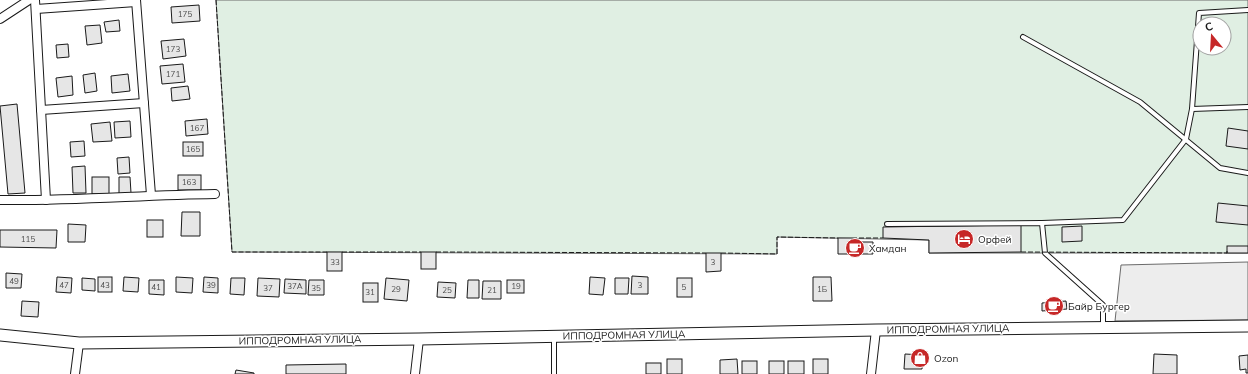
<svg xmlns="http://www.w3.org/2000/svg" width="1248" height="374" font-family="Mulish,sans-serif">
<rect width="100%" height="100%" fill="#fff"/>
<!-- green -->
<path fill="#e0efe3" stroke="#6a6a6a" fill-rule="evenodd" d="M216 0H1248V253H929V240L777 237V254L232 252ZM1200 24H1224V48H1200Z"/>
<!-- parking -->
<path fill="#ededed" stroke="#6a6a6a" d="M1248 262V320L1115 321 1121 265Z"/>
<!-- building -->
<g fill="#e6e6e6" stroke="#1a1a1a">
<path d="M199 5 200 21 172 23 171 7Z"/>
<path d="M119 20 120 31 106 32 104 22Z"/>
<path d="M100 25 102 43 87 45 85 26Z"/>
<path d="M184 39 186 56 163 59 161 41Z"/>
<path d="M68 44 69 57 57 58 56 45Z"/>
<path d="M183 64 185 82 162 84 160 66Z"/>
<path d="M95 73 97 91 85 93 83 75Z"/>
<path d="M128 74 130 91 112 93 111 76Z"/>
<path d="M72 76 73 95 58 97 56 78Z"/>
<path d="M188 86 190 99 172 101 171 88Z"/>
<path d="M17 104 25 193 8 194 0 106Z"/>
<path d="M207 119 208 134 186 136 185 121Z"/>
<path d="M130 121 131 137 115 138 114 122Z"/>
<path d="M110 122 112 141 93 142 91 124Z"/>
<path d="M1228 128 1248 131V149L1226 146Z"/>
<path d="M84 141 85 156 71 157 70 142Z"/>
<rect x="183" y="142" width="20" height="14"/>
<path d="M129 157 130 173 118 174 117 158Z"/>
<path d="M85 166 86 193H73L72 167Z"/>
<rect x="178" y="175" width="23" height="15"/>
<rect x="92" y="177" width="17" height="17"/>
<path d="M119 177H130L131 193 119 194Z"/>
<path d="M1218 203 1248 206V225L1216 222Z"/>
<path d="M182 212H200V236H181Z"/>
<rect x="147" y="220" width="16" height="17"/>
<path d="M68 224 86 225 85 242H68Z"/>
<path d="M1021 225V252L929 253V240L883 238V227Z"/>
<path d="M1082 226V241L1062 242V227Z"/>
<path d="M0 230H57L56 248 0 247Z"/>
<path d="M838 238H852V242H873V254H838Z"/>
<rect x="1227" y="246" width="21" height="7"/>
<rect x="327" y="252" width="15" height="19"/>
<rect x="421" y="252" width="15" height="17"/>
<path d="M706 253H721V271L706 272Z"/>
<path d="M6 273 22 274 21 288H6Z"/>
<path d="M632 276 648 277V294H631Z"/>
<path d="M57 277 72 278 71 293 56 292Z"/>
<rect x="98" y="277" width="14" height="15"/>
<path d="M124 277 139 278 138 292 123 291Z"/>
<path d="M176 277 193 278 192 293 176 292Z"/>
<path d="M204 277 218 278V293L203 292Z"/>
<path d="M590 277 605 278 603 295 589 294Z"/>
<path d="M813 277H831L832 301H813Z"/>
<path d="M82 278 95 279V291L82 290Z"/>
<path d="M231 278H245L244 295 230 294Z"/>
<path d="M258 278 280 279 279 297 257 296Z"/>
<path d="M386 278 409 280 407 301 384 299Z"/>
<path d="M615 278H629L628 294H615Z"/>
<rect x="677" y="278" width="15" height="19"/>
<path d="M285 279 306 280V294L284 293Z"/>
<path d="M149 280H164V295L149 294Z"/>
<path d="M309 280H324V295H308Z"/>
<path d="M468 280H479V298H467Z"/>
<rect x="507" y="280" width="17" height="13"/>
<path d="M483 281H501V299H482Z"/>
<path d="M438 282 456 283 455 298 437 297Z"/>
<rect x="363" y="283" width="15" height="19"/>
<path d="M22 301 39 302 38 317 21 316Z"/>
<path d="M1066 301 1067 309 1042 311V303Z"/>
<path d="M905 354 923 355 922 369H904Z"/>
<path d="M1154 354 1177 355V374H1153Z"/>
<path d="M1248 355V373H1246V369L1240 370 1239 356Z"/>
<rect x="667" y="359" width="15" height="15"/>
<path d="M737 359 738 374H720V360Z"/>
<rect x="813" y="359" width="15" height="15"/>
<rect x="742" y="361" width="15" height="13"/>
<rect x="769" y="361" width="15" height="13"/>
<rect x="788" y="361" width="16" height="13"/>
<rect x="646" y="363" width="15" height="11"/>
<path d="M346 364V374H286V365Z"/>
<path d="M236 370 254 373V374H235Z"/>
</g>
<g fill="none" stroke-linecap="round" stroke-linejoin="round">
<!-- service casing -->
<g stroke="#1a1a1a" stroke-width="6">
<g id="service">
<path d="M1023 37 1140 102 1220 168 1248 173"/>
<path d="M1192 109 1199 13 1248 10"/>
<path d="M1042 223 1123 220 1186 139 1192 109 1248 107"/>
<path d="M887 224 1042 223 1045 253 1103 305V327"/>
<path d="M554 336V374"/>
</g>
</g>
<!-- minor casing -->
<g stroke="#1a1a1a" stroke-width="10">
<g id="minor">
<path d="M35 0 46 200"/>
<path d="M136 0 151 195"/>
<path d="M36 9 136 2"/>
<path d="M0 19 29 0"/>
<path d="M41 110 144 103"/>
<path d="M0 200C72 201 143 195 215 194"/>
<path d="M75 374 79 343"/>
<path d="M415 374 419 339"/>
<path d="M871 374 876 330"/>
</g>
</g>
<!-- secondary casing -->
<g stroke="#1a1a1a" stroke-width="13">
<path id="secondary" d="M0 335 79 343 419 339 876 330 1248 326"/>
</g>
<!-- service -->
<use href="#service" stroke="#fff" stroke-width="4"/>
<!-- minor -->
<use href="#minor" stroke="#fff" stroke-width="8"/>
<!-- secondary -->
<use href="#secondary" stroke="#fff" stroke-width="11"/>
<!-- fence -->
<g stroke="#1a1a1a" stroke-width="1" stroke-dasharray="5 2" stroke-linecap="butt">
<path d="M216 0 232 252H327"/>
<path d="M852 238H883"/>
<path d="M342 252H421"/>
<path d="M436 252 706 253"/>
<path d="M1021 252 1227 253V251"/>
<path d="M721 253 777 254V237L838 238"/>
</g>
</g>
<!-- icons -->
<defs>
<g id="hotel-disc" transform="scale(1)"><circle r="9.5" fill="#c62828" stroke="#fff"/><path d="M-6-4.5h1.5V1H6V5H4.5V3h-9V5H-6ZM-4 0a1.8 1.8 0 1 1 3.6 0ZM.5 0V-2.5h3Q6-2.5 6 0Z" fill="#fff"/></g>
<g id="cafe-disc" transform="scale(1)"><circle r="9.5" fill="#c62828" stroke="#fff"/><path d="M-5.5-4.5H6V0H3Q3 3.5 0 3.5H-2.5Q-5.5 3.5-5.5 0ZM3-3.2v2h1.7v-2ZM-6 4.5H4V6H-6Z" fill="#fff"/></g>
<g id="shop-disc" transform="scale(1)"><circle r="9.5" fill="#c62828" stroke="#fff"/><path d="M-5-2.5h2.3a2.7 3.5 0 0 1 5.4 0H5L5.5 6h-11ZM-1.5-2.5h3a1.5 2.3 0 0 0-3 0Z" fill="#fff"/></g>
</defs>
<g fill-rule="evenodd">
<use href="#hotel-disc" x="964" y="239"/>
<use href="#cafe-disc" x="855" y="248"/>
<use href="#cafe-disc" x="1054" y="306"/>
<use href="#shop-disc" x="920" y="358"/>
</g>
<g text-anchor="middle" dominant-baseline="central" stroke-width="3" stroke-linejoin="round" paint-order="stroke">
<!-- number labels -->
<g font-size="8" fill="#4d4d4d">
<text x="185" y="14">175</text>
<text x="173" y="49">173</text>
<text x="173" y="74">171</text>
<text x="197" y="128">167</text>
<text x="193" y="149">165</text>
<text x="189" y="182">163</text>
<text x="28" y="239">115</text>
<text x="335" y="262">33</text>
<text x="713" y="262">3</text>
<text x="14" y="281">49</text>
<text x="64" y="285">47</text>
<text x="105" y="285">43</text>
<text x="211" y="285">39</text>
<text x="640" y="285">3</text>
<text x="295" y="286">37А</text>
<text x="516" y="286">19</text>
<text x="156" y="287">41</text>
<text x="684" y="287">5</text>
<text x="268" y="288">37</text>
<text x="316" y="288">35</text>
<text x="396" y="289">29</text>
<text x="822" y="289">1Б</text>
<text x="447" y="290">25</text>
<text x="492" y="290">21</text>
<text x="370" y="292">31</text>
</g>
<!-- poi labels -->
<g font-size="10" fill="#1a1a1a" stroke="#fff" text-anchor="start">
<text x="978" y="239">Орфей</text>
<text x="869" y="248">Хамдан</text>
<text x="1068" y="306">Байр Бургер</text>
<text x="934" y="358">Ozon</text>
</g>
<!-- street labels -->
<g font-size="10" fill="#1a1a1a" stroke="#fff">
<text transform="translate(948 329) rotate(-1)">ИППОДРОМНАЯ УЛИЦА</text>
<text transform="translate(624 335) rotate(-1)">ИППОДРОМНАЯ УЛИЦА</text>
<text transform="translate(300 340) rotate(-1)">ИППОДРОМНАЯ УЛИЦА</text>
</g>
</g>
<!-- north arrow -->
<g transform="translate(1212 36) rotate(342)"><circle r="19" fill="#ffffff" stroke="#a3a3a3"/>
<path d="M0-3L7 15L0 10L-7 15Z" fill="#c62828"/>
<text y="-6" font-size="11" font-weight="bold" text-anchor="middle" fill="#1a1a1a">С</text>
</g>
</svg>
